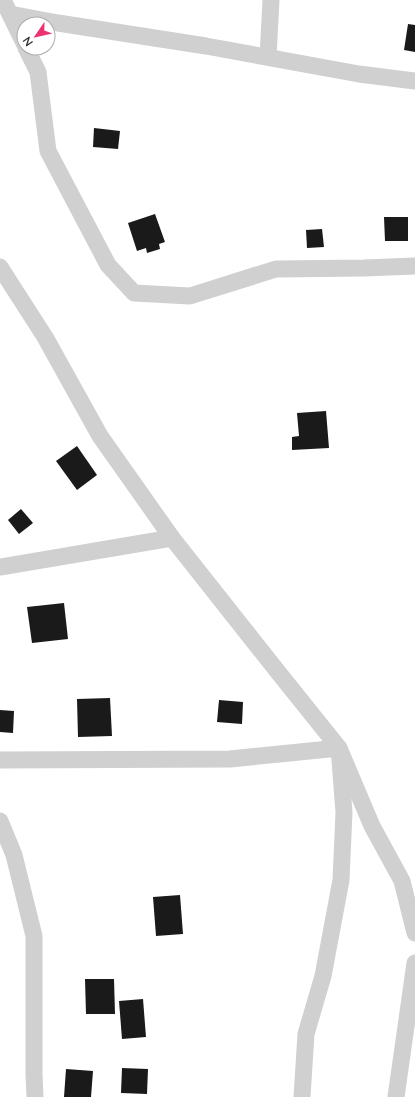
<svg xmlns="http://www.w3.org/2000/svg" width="415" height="1097" font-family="Lato,sans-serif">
<rect width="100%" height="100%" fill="#fff"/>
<!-- building -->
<g fill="#1a1a1a">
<path d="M408 24 415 25V52L404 50Z"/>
<path d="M94 128 120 131 118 149 93 147Z"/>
<path d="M155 214 165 242 159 244 160 249 147 253 146 248 137 251 128 223Z"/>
<path d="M384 217H408V241H385Z"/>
<path d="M322 229 324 247 307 248 306 230Z"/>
<path d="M326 411 329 448 292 450V437L299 436 297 413Z"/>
<path d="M77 446 97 475 77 490 56 461Z"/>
<path d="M21 509 33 523 19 534 8 520Z"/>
<path d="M64 603 68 639 32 643 27 607Z"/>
<path d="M110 698 112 736 78 737 77 699Z"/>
<path d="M219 700 243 702 242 724 217 722Z"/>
<path d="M0 710 14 711 13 733 0 732Z"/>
<path d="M180 895 183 934 156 936 153 897Z"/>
<path d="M85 979H114L115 1014H86Z"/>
<path d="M143 999 146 1037 122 1039 119 1001Z"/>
<path d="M122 1068 148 1069 147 1094 121 1093Z"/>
<path d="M66 1069 93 1071 91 1097H64Z"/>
</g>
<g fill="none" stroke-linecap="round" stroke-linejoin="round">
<!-- minor -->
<g stroke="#d0d0d0" stroke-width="17">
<path d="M3 0 24 43"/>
<path d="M10 14 58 23 206 46 359 74 415 81"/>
<path d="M26 48 38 72 48 151 108 265 134 293 190 296 276 269 364 268 415 266"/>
<path d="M268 57 271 0"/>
<path d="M0 267 45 337 100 436 172 538 278 672 339 748 372 826 402 881 415 933"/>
<path d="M0 567 172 538"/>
<path d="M0 760 230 759 339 748 344 812 341 880 323 976 306 1034 302 1097"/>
<path d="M0 821 14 855 34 936V1074L35 1097"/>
<path d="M396 1097 415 963"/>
</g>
</g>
<!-- north arrow -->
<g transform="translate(36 36) rotate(236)"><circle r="19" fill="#ffffff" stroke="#adadad"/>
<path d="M0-3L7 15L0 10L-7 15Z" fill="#ed3270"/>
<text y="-6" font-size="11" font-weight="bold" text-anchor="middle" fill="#333333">N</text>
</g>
</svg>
